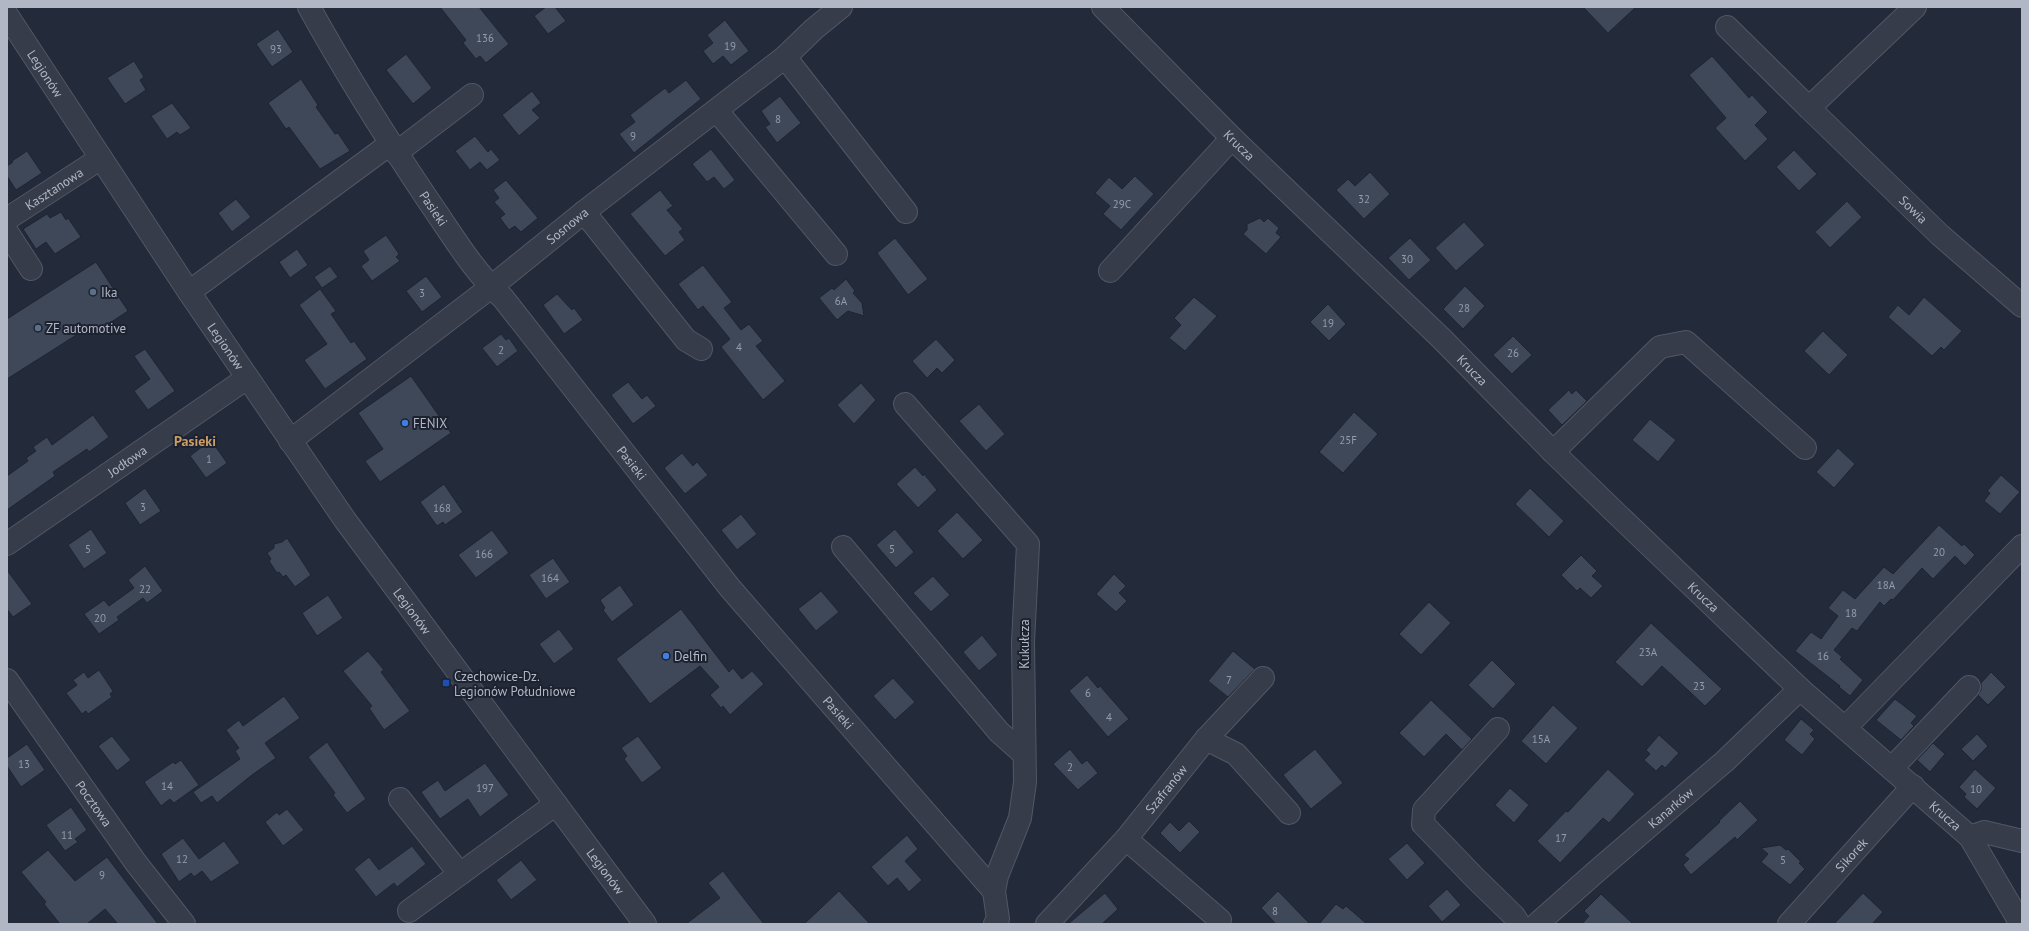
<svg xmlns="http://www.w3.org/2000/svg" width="2029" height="931" font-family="'PT Sans',sans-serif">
<rect width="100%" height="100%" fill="#232a39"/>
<!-- building -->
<g fill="#3f4859" stroke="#1e2431">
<path d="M440 7H479L509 44 486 63 480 56 476 59 463 43 466 40Z"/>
<path d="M546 7H555L566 21 548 34 534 16Z"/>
<path d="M1583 7H1636L1608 33Z"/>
<path d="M725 20 749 51 731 65 723 56 713 64 703 51 713 43 707 35Z"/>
<path d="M278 29 293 52 272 67 256 44Z"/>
<path d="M406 54 432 88 413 104 386 70Z"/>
<path d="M1712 56 1749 98 1752 95 1768 112 1755 125 1768 139 1745 161 1715 128 1726 118 1689 75Z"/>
<path d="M134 61 144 77 140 80 146 90 125 104 107 78Z"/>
<path d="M301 79 318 105 316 107 335 134 338 133 350 151 320 169 289 127 286 129 268 103Z"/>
<path d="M686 80 701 99 634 153 619 134 635 122 630 115 665 88 669 93Z"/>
<path d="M532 91 541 103 532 110 540 118 519 136 502 115Z"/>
<path d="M780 96 801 123 777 143 765 127 770 124 761 111Z"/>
<path d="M172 103 191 128 180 135 177 132 167 139 151 116Z"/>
<path d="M475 136 488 152 491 149 500 160 487 170 480 162 470 170 455 151Z"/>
<path d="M711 149 735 180 724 189 714 177 707 182 692 164Z"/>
<path d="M1794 150 1817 174 1799 191 1776 167Z"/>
<path d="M27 151 42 173 16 190 7 176V166L13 162 12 161Z"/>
<path d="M1370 172 1390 194 1364 219 1336 190 1348 179 1355 186Z"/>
<path d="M1135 176 1154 194 1121 230 1103 214 1110 206 1095 193 1109 177 1122 189Z"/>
<path d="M506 180 538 218 521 232 515 226 509 230 500 218 505 214 494 202 499 198 493 190Z"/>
<path d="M660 190 673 206 667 210 683 229 679 232 685 240 665 256 630 214Z"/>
<path d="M236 199 251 217 232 232 218 213Z"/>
<path d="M1847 201 1862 217 1830 248 1815 232Z"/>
<path d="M61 212 66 220 68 218 81 237 55 254 46 242 36 249 23 229 47 214 50 218Z"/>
<path d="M1260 218 1264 222 1268 218 1279 228 1276 233 1281 237 1266 254 1243 234 1247 230V224Z"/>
<path d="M1464 222 1485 245 1456 271 1435 248Z"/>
<path d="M386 235 399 254 396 257 400 261 372 281 361 266 369 260 363 251Z"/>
<path d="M895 238 928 279 908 295 877 253Z"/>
<path d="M1410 238 1431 260 1409 280 1388 258Z"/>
<path d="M297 249 308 265 290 278 279 262Z"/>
<path d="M96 262 128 311 93 334 89 327 7 379V319Z"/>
<path d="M703 265 732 302 724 308 741 330 749 324 763 341 756 346 785 381 763 400 721 347 730 339 703 306 698 310 678 284Z"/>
<path d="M330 266 338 277 322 288 314 277Z"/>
<path d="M426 276 442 297 422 312 406 291Z"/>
<path d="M846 279 855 291 853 293 862 303 864 316 848 311 837 320 819 298 832 288 834 290Z"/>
<path d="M1465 286 1485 306 1463 329 1443 309Z"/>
<path d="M320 289 336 311 331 314 351 343 354 341 367 359 325 389 304 360 327 344 299 305Z"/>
<path d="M557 294 572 310 574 308 583 320 564 334 543 305Z"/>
<path d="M1194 297 1217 316 1185 351 1169 338 1181 325 1174 318Z"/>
<path d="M1924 297 1962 331 1944 350 1941 347 1932 356 1888 317 1898 305 1909 315Z"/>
<path d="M1328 304 1346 324 1329 341 1310 322Z"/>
<path d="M1823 331 1848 355 1829 375 1804 351Z"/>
<path d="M501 334 506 340 509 338 518 351 497 367 482 348Z"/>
<path d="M1513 336 1532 355 1512 374 1493 355Z"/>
<path d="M936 339 955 360 942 373 937 368 927 378 912 361Z"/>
<path d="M145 349 175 391 148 410 134 391 150 379 134 356Z"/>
<path d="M411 376 451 433 380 482 365 461 383 449 358 413Z"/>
<path d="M628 382 642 399 647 395 656 406 633 424 611 395Z"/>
<path d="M861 383 876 400 854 424 837 405Z"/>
<path d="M1569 390 1572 394 1576 390 1587 401 1562 425 1548 410Z"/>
<path d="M979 404 1005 434 986 451 959 421Z"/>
<path d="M1354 412 1378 434 1343 473 1319 452Z"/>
<path d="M93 415 109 437 89 452 87 449 53 472 55 476 7 510V476L28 461 26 458 36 451 33 447 47 437 52 445Z"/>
<path d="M1650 419 1676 440 1658 462 1632 440Z"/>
<path d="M211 440 227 463 206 478 190 456Z"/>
<path d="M1838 448 1855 464 1834 488 1816 472Z"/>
<path d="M682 453 693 466 697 462 708 475 685 494 664 468Z"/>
<path d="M915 467 923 476 924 474 937 490 918 508 896 484Z"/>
<path d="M2001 475 2020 492 2000 514 1984 501 1990 493 1987 491Z"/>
<path d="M444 484 463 512 445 525 443 522 437 526 420 502Z"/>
<path d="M145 488 161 511 140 525 125 503Z"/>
<path d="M1530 488 1564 521 1549 537 1515 504Z"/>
<path d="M957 512 983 540 963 559 937 531Z"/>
<path d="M741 514 757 534 737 550 721 530Z"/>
<path d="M1939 525 1962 546 1964 544 1975 555 1965 566 1955 556 1933 579 1922 568 1893 600 1891 599 1884 606 1880 602 1857 631 1852 628 1834 650 1842 657 1840 659 1863 680 1850 696 1839 687 1840 686 1795 651 1811 632 1821 639 1838 616 1828 608 1843 590 1855 599 1884 567 1893 574Z"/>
<path d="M91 529 107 553 84 569 68 545Z"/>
<path d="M895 529 914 552 896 568 876 545Z"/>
<path d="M492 530 509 553 476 578 458 555Z"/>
<path d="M287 538 311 575 295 587 286 575 283 577 279 572 277 573 269 561 271 559 267 553 274 548V544L282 542Z"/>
<path d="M1581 555 1597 571 1592 576 1603 586 1591 598 1580 588 1577 591 1561 575Z"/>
<path d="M553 558 570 582 546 599 529 575Z"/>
<path d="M145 566 163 591 147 603 143 598 117 617 119 620 99 634 84 614 104 600 109 606 134 588 128 580Z"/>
<path d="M7 570 32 604 13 617 7 609Z"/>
<path d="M1114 574 1126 586 1119 593 1127 601 1116 612 1096 594Z"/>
<path d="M933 576 950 595 931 612 913 593Z"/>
<path d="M620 585 634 605 612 622 603 610 605 608 600 600Z"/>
<path d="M821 591 839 612 816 631 798 609Z"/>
<path d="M328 595 343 618 317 636 302 613Z"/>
<path d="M1429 602 1451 623 1421 655 1399 634Z"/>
<path d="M681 609 729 672 733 668 742 679 752 671 764 684 730 715 723 706 721 708 710 695 719 687 700 666 650 704 616 659Z"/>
<path d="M1651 623 1722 689 1705 706 1662 666 1642 687 1615 662Z"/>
<path d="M559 629 574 649 554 664 539 644Z"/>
<path d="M982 635 998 655 979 671 963 652Z"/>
<path d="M368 651 384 670 381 672 410 711 384 730 369 708 372 706 343 671Z"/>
<path d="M1233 651 1255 669 1228 697 1208 681Z"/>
<path d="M1492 660 1516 684 1493 709 1468 685Z"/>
<path d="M99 670 113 691 110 694 112 697 88 714 86 711 82 714 66 693 77 685 73 680 84 672 88 678Z"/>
<path d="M1991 672 2006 687 1988 705 1978 695 1981 690V683Z"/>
<path d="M1087 675 1098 688 1100 686 1129 719 1108 737 1069 691Z"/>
<path d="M893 678 915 702 895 720 873 696Z"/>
<path d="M284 696 300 718 265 743 276 758 252 775 217 803 212 796 201 803 193 792 240 759 235 751 239 748 226 730 239 720 243 726Z"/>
<path d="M1895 699 1917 716 1911 723 1914 726 1901 740 1876 720Z"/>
<path d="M1431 700 1472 739 1462 750 1446 734 1424 757 1399 733Z"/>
<path d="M1553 705 1578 728 1546 764 1521 741Z"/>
<path d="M1801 719 1814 730 1810 734 1815 739 1802 755 1784 740Z"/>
<path d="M1977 734 1988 746 1973 761 1961 749Z"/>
<path d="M1659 735 1679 753 1665 768 1662 765 1656 771 1644 760 1650 754 1646 750Z"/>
<path d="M112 736 131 760 117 771 98 746Z"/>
<path d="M638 736 662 768 642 783 624 759 627 756 621 748Z"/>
<path d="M327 742 366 799 347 813 333 795 335 793 308 757Z"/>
<path d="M1933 743 1945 754 1930 772 1917 760Z"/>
<path d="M27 744 45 770 21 787 7 766V758Z"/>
<path d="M1070 749 1082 764 1087 760 1098 773 1078 790 1053 764Z"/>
<path d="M1315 749 1343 783 1311 809 1283 775Z"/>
<path d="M181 760 199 785 174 803 170 799 161 806 144 782 173 762 175 764Z"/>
<path d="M485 763 509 795 480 817 468 799 440 819 421 792 438 780 445 791Z"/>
<path d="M1608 769 1635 794 1609 823 1603 818 1560 863 1537 841 1566 811 1568 812Z"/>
<path d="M1975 769 1996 788 1977 809 1964 797 1966 794 1959 787Z"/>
<path d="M1510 788 1529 805 1514 823 1495 805Z"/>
<path d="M1740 801 1758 820 1737 840 1735 837 1691 875 1683 865 1689 859 1684 855 1720 822 1719 821Z"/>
<path d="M71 807 87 830 75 839 78 842 65 851 46 825Z"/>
<path d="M287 809 304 830 283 846 265 822 277 812 279 815Z"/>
<path d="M1189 821 1200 832 1180 853 1160 833 1170 822 1179 831Z"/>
<path d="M907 835 918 849 905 861 922 880 909 892 897 878 888 886 871 867Z"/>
<path d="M183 838 199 859 224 841 240 863 211 882 202 871 194 877 191 873 179 882 161 854Z"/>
<path d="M1407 843 1425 863 1407 880 1388 859Z"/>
<path d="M1780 845 1786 850 1788 849 1801 862 1799 863 1805 869 1790 885 1761 862 1768 854 1761 848Z"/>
<path d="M412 846 426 864 397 887 394 883 376 897 354 869 369 857 379 870Z"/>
<path d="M48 850 75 881 107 857 158 924H118L105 909 87 924H60L44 904 46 902 21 872Z"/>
<path d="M521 860 537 880 511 900 496 880Z"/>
<path d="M723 871 738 891 764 924H686L720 898 708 883Z"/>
<path d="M1447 889 1461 905 1442 922 1428 906Z"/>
<path d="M839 891 870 924H804Z"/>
<path d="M1278 891 1310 924H1276L1261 908Z"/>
<path d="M1105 893 1118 909 1102 924H1068Z"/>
<path d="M1863 893 1883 912 1872 924H1834Z"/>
<path d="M1601 894 1633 924H1582L1589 916 1584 911Z"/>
<path d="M1336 904 1343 909 1346 906 1367 924H1319Z"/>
</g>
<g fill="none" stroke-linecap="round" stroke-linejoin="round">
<!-- minor casing -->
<g stroke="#525765" stroke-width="24">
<g id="minor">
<path id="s1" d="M309 7C346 74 387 139 430 203 453 236 473 271 503 298L730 588 994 891"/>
<path id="s2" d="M1103 7 1232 138 1442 339 1553 452 1618 515 1800 689 1970 837 2021 924"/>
<path id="s3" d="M1915 7 1809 108 1940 235 2022 306"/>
<path id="s4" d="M7 15 189 292 345 520 645 924"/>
<path d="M1727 27 1809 108"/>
<path d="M785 57 906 212"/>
<path d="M717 111 836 254"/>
<path d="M396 153 472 95"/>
<path d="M584 212 686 340 701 349"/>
<path id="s5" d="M7 219 101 158"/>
<path d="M7 232 31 269"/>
<path d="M1110 271 1232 138"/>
<path d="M189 292 390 144"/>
<path d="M905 404 1028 544 1023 642 1025 782 1020 818 997 876 994 891 998 919 995 924"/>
<path id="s6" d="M290 441 491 287 584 212 785 57 814 29 841 7"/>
<path d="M1553 452 1660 347 1686 342 1805 448"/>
<path id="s7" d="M7 544 247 378"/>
<path d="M843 547 999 732 1024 754"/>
<path id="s8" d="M7 680 136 863 184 924"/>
<path d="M1845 728 2022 546"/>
<path d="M1498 729 1424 810 1423 824 1475 878 1514 916 1519 924"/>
<path d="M1206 739 1236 754 1289 813"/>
<path d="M1892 768 1969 687"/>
<path d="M400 799 460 874"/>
<path d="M1970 837 1984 832 2022 841"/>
<path id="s9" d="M1126 839 1206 739 1263 678"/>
<path d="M409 911 556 804"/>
<path d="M1047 924 1126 839 1220 920"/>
<path id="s10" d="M1537 924 1598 870 1725 761 1800 689"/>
<path id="s11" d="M1789 924 1913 786"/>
</g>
</g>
<!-- minor -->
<use href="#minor" stroke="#373c4a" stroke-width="22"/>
</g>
<!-- markers -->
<g fill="#5c6f8a" stroke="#1c222f" stroke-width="1.5">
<circle cx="93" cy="292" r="4"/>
<circle cx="38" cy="328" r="4"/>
</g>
<g fill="#3f7fe0" stroke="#1c222f" stroke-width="1.5">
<circle cx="405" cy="423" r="4"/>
<circle cx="666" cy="656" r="4"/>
</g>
<rect fill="#1a4fb4" stroke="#1c222f" stroke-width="1.5" x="442" y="679" width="8" height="8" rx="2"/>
<g text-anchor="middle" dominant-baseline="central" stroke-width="4" stroke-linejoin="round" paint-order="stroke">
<!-- number labels -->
<g font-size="11" fill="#959bab">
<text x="485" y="38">136</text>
<text x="730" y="46">19</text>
<text x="276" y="49">93</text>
<text x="778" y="119">8</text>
<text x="633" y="136">9</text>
<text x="1364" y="199">32</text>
<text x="1122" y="204">29C</text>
<text x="1407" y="259">30</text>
<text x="422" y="293">3</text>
<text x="841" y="301">6A</text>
<text x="1464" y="308">28</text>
<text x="1328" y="323">19</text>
<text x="739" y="347">4</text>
<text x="501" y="350">2</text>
<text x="1513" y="353">26</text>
<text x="1348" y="440">25F</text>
<text x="209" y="459">1</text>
<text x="143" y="507">3</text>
<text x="442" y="508">168</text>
<text x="88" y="549">5</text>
<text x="892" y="549">5</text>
<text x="1939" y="552">20</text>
<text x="484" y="554">166</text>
<text x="550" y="578">164</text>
<text x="1886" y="585">18A</text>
<text x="145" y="589">22</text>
<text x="1851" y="613">18</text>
<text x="100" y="618">20</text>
<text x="1648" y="652">23A</text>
<text x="1823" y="656">16</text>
<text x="1229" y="680">7</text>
<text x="1699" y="686">23</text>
<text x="1088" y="693">6</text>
<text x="1109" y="717">4</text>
<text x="1541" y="739">15A</text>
<text x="24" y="764">13</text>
<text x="1070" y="767">2</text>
<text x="167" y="786">14</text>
<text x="485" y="788">197</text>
<text x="1976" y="789">10</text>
<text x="67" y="835">11</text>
<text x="1561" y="838">17</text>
<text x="182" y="859">12</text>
<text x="1783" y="860">5</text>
<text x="102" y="875">9</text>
<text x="1275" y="911">8</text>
</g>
<!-- street labels -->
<g font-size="13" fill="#b2b7c6" stroke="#1c222f">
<text stroke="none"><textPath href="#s4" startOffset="70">Legionów</textPath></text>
<text stroke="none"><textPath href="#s2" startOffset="194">Krucza</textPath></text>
<text stroke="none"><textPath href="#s5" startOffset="56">Kasztanowa</textPath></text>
<text stroke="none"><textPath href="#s1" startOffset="237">Pasieki</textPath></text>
<text stroke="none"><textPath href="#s3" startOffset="292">Sowia</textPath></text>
<text stroke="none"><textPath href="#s6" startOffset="351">Sosnowa</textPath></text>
<text stroke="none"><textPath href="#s4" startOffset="397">Legionów</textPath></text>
<text stroke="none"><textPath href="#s2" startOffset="518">Krucza</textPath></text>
<text stroke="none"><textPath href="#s7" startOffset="146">Jodłowa</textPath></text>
<text stroke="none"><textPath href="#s1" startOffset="560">Pasieki</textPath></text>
<text stroke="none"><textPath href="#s2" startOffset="842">Krucza</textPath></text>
<text stroke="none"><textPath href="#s4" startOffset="721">Legionów</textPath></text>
<text transform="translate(1024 644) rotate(-90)">Kukułcza</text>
<text stroke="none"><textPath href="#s1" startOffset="884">Pasieki</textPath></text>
<text stroke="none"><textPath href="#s9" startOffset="64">Szafranów</textPath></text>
<text stroke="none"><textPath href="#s8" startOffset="151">Pocztowa</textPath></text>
<text stroke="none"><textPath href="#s10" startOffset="177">Kanarków</textPath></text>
<text stroke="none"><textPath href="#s2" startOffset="1168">Krucza</textPath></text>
<text stroke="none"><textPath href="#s11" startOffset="93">Sikorek</textPath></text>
<text stroke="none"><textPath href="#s4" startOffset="1045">Legionów</textPath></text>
</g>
<!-- poi labels -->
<g font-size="13" fill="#b2b7c6" stroke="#1c222f" text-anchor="start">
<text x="101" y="292">Ika</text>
<text x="46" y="328">ZF automotive</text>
<text x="413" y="423">FENIX</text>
<text x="674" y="656">Delfin</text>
<text x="454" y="676">Czechowice-Dz.<tspan x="454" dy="15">Legionów Południowe</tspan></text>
</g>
<!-- neighbourhood labels -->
<g font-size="14" font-weight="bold" fill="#ce9f65" stroke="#1c222f">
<text x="195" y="441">Pasieki</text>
</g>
</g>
<!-- border -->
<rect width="2029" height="931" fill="none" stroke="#b2b7c6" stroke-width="16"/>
</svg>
